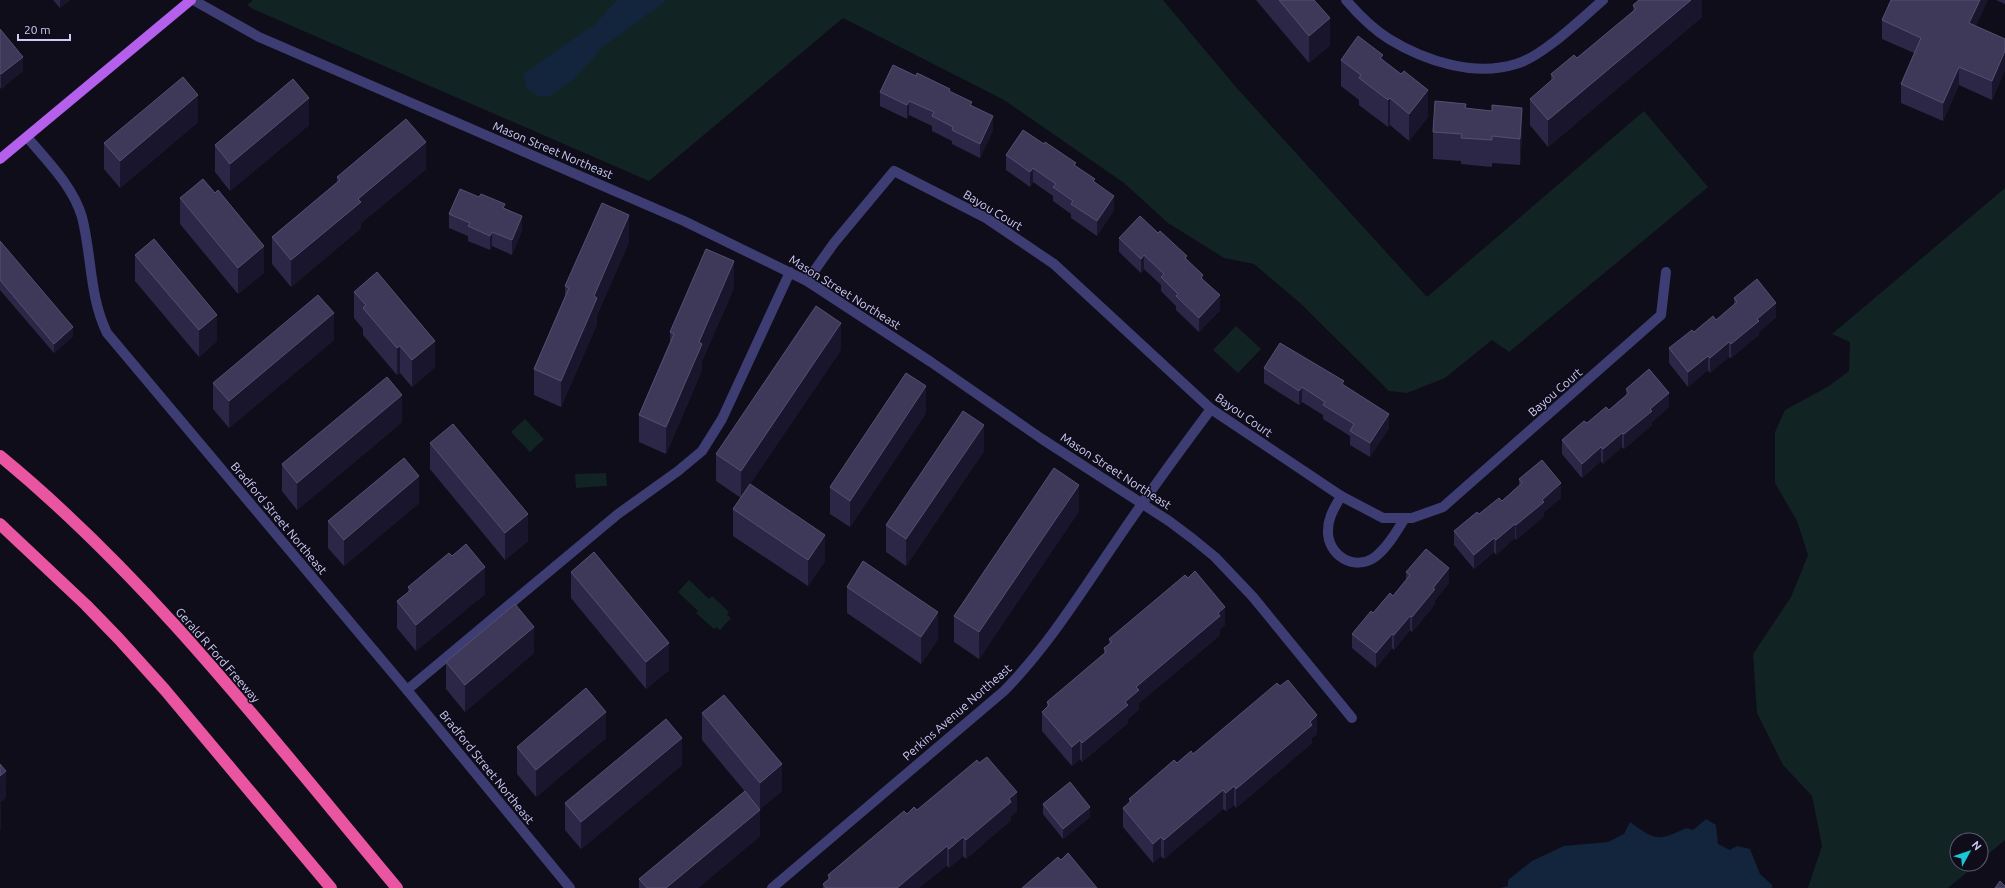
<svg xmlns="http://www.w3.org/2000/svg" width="2005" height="888" font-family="Ubuntu,sans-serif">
<rect width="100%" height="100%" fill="#0f0d1a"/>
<!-- green -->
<g fill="#112322">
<path d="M253 0H1163L1235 86 1427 297 1644 111 1708 187 1509 352 1492 340 1445 378 1407 393 1389 391 1300 303 1254 264 1224 258 1168 223 1124 183 1004 100 843 18 649 181 253 9 247 5Z"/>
<path d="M2005 188V840L1981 860V840H1957V864H1977L1948 888H1808L1822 846 1812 796 1783 765 1757 713 1753 654 1791 597 1808 555 1797 521 1775 483V432L1785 410 1829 386 1849 371 1850 342 1832 334Z"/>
<path d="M1236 326 1261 349 1238 373 1213 350Z"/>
<path d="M525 419 544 439 530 452 511 432Z"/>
<path d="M606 473 607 486 576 488 575 474Z"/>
<path d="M689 580 709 599 712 596 729 612 727 615 731 618 720 630 716 627 714 629 696 613 698 611 678 592Z"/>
</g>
<!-- water -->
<g fill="#12253d">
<path d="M617 0H667L604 46 574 79 550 96H538L527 89 523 74 595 24Z"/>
<path d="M1706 819 1716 825 1718 844 1730 850 1737 846 1750 849 1760 874 1772 885V888H1500L1508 886V880L1532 861 1564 846 1608 842 1624 834 1630 822C1655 840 1657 842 1686 828L1693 830Z"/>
</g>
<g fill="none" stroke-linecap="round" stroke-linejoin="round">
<!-- minor -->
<g stroke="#3e3d73" stroke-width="10">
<path d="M193 0 259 37 684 221 807 281 931 362 1042 439 1169 521 1193 539 1215 557 1253 597 1352 718"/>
<path d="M1346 0C1358 14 1373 29 1389 39 1425 61 1474 77 1516 64 1542 57 1582 18 1603 0"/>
<path d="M27 137C47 161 73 186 82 217 92 256 89 296 107 333L407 690 570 888"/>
<path d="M807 281 834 243 894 171 986 218 1054 264 1211 409 1341 496 1383 518H1412L1443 507 1661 315 1666 272"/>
<path d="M1341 496C1335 507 1328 517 1328 530 1327 555 1354 572 1375 557 1387 548 1397 531 1405 518"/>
<path d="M407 690 618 514 678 471 702 451 722 419 790 272"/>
<path d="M772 888 1004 691C1048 646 1080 594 1115 543 1146 497 1178 453 1211 409"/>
</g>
<!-- major -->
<path stroke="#b460ec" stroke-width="10" d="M0 159 191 0"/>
<!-- highway -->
<g stroke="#ea55a1" stroke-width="12">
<path d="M0 456C151 580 272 739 397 888"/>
<path d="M0 524 86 605 119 639 165 690 331 888"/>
</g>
</g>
<!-- wall -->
<g fill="#2c2746">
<path d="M53 0H70L60 8Z"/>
<path d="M1256 0H1314L1330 45 1309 63Z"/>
<path d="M1702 0V17L1548 147 1530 125V99L1551 81V74L1577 58 1633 11V5Z"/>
<path d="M1996 0H2005V4Z"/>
<path d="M1882 20 1976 26 2005 39V70L1992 100 1959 85 1943 121 1901 103V84L1914 53 1882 39Z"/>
<path d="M0 29 23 71 1 89 0 87Z"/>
<path d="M1341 60H1383L1428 117 1409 141 1390 125 1388 127 1359 105V100L1341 86Z"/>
<path d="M880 92H950L972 105 993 130 980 158 952 144V141L932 131V126L909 115 907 119 880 106Z"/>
<path d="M1466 108 1522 135 1520 165 1492 163V167L1461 164V161L1433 159V132Z"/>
<path d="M198 122 120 188 104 169V143Z"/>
<path d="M309 125 230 191 215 172V145Z"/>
<path d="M1006 155 1076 166 1095 182 1114 210 1097 236 1071 218V214L1053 201V196L1033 182 1030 187 1006 170Z"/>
<path d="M426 169 361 223V228L291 287 272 264V237L337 182V177Z"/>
<path d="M215 193 264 273 238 294 180 224V198Z"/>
<path d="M505 208 522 230 512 255 492 246 490 250 468 241V236L449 228V214Z"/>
<path d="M1158 233 1187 259 1203 279 1220 310 1199 332 1176 310V306L1161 291V285L1144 269 1141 273 1119 252V238Z"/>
<path d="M0 241 73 336 54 353 0 290Z"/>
<path d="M629 242 597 315V324L561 407 534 395V369L565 296V286Z"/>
<path d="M135 255 217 341 199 357 135 281Z"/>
<path d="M734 288 702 361V370L666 454 639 442V415L670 342V332Z"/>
<path d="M354 292 435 367 412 387 400 373 397 375 363 335V329L354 318Z"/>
<path d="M1734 298 1776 317 1759 332V335L1731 358 1729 357 1710 373 1708 370 1688 387 1669 363V348L1694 332 1716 320 1734 305Z"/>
<path d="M334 340 229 428 213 409V383Z"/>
<path d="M841 350 750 484 825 561 808 586 733 536V509L741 498 716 481V454Z"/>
<path d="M1264 368 1344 385 1389 428 1370 457 1350 445V436L1323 419V415L1302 402 1299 405 1264 383Z"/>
<path d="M1626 389 1669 407 1652 422V425L1624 449 1622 447 1603 464 1601 461 1582 478 1562 454V440L1587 423 1609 410 1626 395Z"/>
<path d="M926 413 850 527 830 514V487Z"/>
<path d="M402 422 297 510 282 491V464Z"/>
<path d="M430 443 528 541 505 560 430 469Z"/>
<path d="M984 451 906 566 886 552V525Z"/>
<path d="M1519 479 1561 498 1544 512V516L1516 540 1515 538 1496 555 1494 552 1474 569 1454 545V531L1479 514 1502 501 1519 486Z"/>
<path d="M419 503 344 566 328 548V521Z"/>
<path d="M1079 511 979 659 954 642V616Z"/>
<path d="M571 572 669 670 646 689 571 598Z"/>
<path d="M1406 572 1449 583 1435 600V604L1412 632 1410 630 1394 650 1392 648 1376 668 1352 648V634L1393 596 1406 580Z"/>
<path d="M408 587 485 594 416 651 397 628V601L408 592Z"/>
<path d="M847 587 938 639 921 664 847 613Z"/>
<path d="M1225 625 1220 629V635L1139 703V709L1128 719V723L1082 762 1080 759 1072 766 1042 731V712L1047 707V702L1104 654V648L1109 644V639Z"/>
<path d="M534 653 465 712 446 689V662Z"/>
<path d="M702 713 782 791 760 809V836L698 888H639V879L752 800 702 740Z"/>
<path d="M1317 734 1312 738V743L1236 808 1234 805 1226 811 1223 809 1164 859 1161 856 1153 863 1123 827V808L1129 804V799L1177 763 1193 754Z"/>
<path d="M606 738 536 797 517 774V747Z"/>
<path d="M682 765 581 849 565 830V803Z"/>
<path d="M1043 804 1090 817 1063 839 1043 814Z"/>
<path d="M917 810 1017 811 1011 816V820L966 859 963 856 949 868 947 865 919 888H823V884L828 880V875L907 814Z"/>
</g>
<!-- shaded-wall -->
<g fill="#19152c">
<path d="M60 0H70L60 8Z"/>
<path d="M1691 0H1702V17L1548 147V120Z"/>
<path d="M1980 0H1988L1969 42V23Z"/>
<path d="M1330 18V45L1309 63V36Z"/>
<path d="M2005 51V70L1992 100V81Z"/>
<path d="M1383 55V81L1380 58Z"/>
<path d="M23 57V71L1 89V74Z"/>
<path d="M1959 67V85L1943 121V103Z"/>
<path d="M1428 90V117L1409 141V114Z"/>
<path d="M198 95V122L120 188V161Z"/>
<path d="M309 98V125L230 191V164Z"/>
<path d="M1390 98V125L1388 127V100Z"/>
<path d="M909 101V115L907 119V105Z"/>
<path d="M1522 108V135L1520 165V139Z"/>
<path d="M993 116V130L980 158V144Z"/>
<path d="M426 142V169L361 223V228L291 287V260L358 199Z"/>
<path d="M1033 168V182L1030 187V172Z"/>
<path d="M1114 196V210L1097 236V221Z"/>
<path d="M629 215V242L597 315V324L561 407V381L594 296Z"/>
<path d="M522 216V230L512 255V240Z"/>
<path d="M492 232V246L490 250V236Z"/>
<path d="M264 246V273L238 294V268Z"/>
<path d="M1144 255V269L1141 273V259Z"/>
<path d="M734 261V288L702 361V370L666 454V427L699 342Z"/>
<path d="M1220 295V310L1199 332V318Z"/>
<path d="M1776 303V317L1759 332V335L1731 358V344L1757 319Z"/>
<path d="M334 313V340L229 428V401Z"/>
<path d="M217 315V341L199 357V330Z"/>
<path d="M841 323V350L741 498V471Z"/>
<path d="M73 327V336L54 353V344Z"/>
<path d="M435 341V367L412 387V360Z"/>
<path d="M1729 342V357L1710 373V358Z"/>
<path d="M400 346V373L397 375V348Z"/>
<path d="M1708 356V370L1688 387V372Z"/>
<path d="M926 386V413L850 527V501Z"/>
<path d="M1302 387V402L1299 405V391Z"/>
<path d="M1669 393V407L1652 422V425L1624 449V434L1650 409Z"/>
<path d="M402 395V422L297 510V483Z"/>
<path d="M1389 414V428L1370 457V443Z"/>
<path d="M984 425V451L906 566V539Z"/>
<path d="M1622 433V447L1603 464V449Z"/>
<path d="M1601 447V461L1582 478V464Z"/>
<path d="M419 476V503L344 566V540Z"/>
<path d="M1561 483V498L1544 512V516L1516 540V525L1542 500Z"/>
<path d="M1079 485V511L979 659V632Z"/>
<path d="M528 514V541L505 560V533Z"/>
<path d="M1515 524V538L1496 555V540Z"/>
<path d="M825 535V561L808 586V560Z"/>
<path d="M1494 538V552L1474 569V555Z"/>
<path d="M485 567V594L416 651V625Z"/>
<path d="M1449 568V583L1435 600V604L1412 632V617L1433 588Z"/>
<path d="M1225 607V625L1220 629V635L1139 703V709L1128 719V723L1082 762V743L1125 702 1136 687Z"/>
<path d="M938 612V639L921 664V637Z"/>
<path d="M1410 616V630L1394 650V635Z"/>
<path d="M534 627V653L465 712V685Z"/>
<path d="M1392 634V648L1376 668V653Z"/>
<path d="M669 643V670L646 689V662Z"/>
<path d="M606 712V738L536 797V770Z"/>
<path d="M1317 715V734L1312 738V743L1236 808V789Z"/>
<path d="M682 738V765L581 849V822Z"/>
<path d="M1080 740V759L1072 766V747Z"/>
<path d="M782 764V791L760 809V783Z"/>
<path d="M6 771V798L0 803V776Z"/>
<path d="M1234 786V805L1226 811V793Z"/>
<path d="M1223 790V809L1164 859V840Z"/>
<path d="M1017 792V811L1011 816V820L966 859V840L1009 799Z"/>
<path d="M1 803V829L0 831V804Z"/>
<path d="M1090 807V817L1063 839V829Z"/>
<path d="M760 810V836L698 888H666Z"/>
<path d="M963 837V856L949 868V849Z"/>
<path d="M1161 837V856L1153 863V844Z"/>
<path d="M947 846V865L919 888H897Z"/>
</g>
<!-- building -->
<g fill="#3e3959" stroke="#555072">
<path d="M1279 0H1314L1330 18 1309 36Z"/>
<path d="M1639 0H1691L1548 120 1530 99 1554 78 1551 74 1568 60 1574 55 1577 58 1636 9 1633 5Z"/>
<path d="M1891 0H1980L1969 23 2005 39V51L1992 81 1959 67 1943 103 1901 84 1921 38 1882 20Z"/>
<path d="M0 29 23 57 1 74 0 73Z"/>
<path d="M1358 36 1383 55 1380 58 1401 74 1404 71 1428 90 1409 114 1390 98 1388 100 1359 78 1361 75 1341 60Z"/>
<path d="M893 65 916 76 917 73 950 89 949 91 972 102 970 105 993 116 980 144 952 130 953 127 932 116 934 112 909 101 907 105 880 92Z"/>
<path d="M183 77 198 95 120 161 104 143Z"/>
<path d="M293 79 309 98 230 164 215 145Z"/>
<path d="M1435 101 1466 104 1465 108 1492 111V105L1522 108 1520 139 1492 136V140L1461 138 1462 134 1433 132Z"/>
<path d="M406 119 426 142 358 199 361 202 291 260 272 237 340 180 337 177Z"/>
<path d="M1023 130 1044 144 1045 142 1076 163 1074 165 1095 179 1093 181 1114 196 1097 221 1071 204 1073 201 1053 187 1056 184 1033 168 1030 172 1006 155Z"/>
<path d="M203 179 215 193 218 190 264 246 238 268 180 198Z"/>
<path d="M460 189 479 197 481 194 505 204 503 208 522 216 512 240 492 232 490 236 468 226 470 223 449 214Z"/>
<path d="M602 203 629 215 594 296 597 298 561 381 534 369 569 288 565 286Z"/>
<path d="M1140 216 1158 233 1160 231 1187 256 1185 258 1203 275 1201 278 1220 295 1199 318 1176 296 1178 294 1161 277 1164 274 1144 255 1141 259 1119 238Z"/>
<path d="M154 239 217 315 199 330 135 255Z"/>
<path d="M0 241 73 327 54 344 0 280Z"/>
<path d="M706 249 734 261 699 342 702 344 666 427 639 415 674 334 670 332Z"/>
<path d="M377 272 435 341 412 360 400 346 397 348 363 308 366 305 354 292Z"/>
<path d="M1757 279 1776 303 1757 319 1759 321 1731 344 1729 342 1710 358 1708 356 1688 372 1669 348 1692 330 1694 332 1713 316 1716 320 1737 302 1734 298Z"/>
<path d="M318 295 334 313 229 401 213 383Z"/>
<path d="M816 306 841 323 741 471 716 454Z"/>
<path d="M1280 343 1344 381 1342 384 1389 414 1370 443 1350 431 1354 424 1323 405 1325 402 1302 387 1299 391 1264 368Z"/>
<path d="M1649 369 1669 393 1650 409 1652 411 1624 434 1622 433 1603 449 1601 447 1582 464 1562 440 1584 421 1587 423 1606 407 1609 410 1629 393 1626 389Z"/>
<path d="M906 373 926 386 850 501 830 487Z"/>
<path d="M387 377 402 395 297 483 282 464Z"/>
<path d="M963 411 984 425 906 539 886 525Z"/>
<path d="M453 424 528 514 505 533 430 443Z"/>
<path d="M404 458 419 476 344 540 328 521Z"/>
<path d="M1542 460 1561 483 1542 500 1544 502 1516 525 1515 524 1496 540 1494 538 1474 555 1454 531 1477 512 1479 514 1499 498 1502 501 1522 483 1519 479Z"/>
<path d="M1054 468 1079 485 979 632 954 616Z"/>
<path d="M750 484 825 535 808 560 733 509Z"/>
<path d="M466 544 485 567 416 625 397 601 411 590 408 587 449 553 452 556Z"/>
<path d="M1426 549 1449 568 1433 588 1435 589 1412 617 1410 616 1394 635 1392 634 1376 653 1352 634 1371 611 1373 613 1390 593 1393 596 1410 575 1406 572Z"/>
<path d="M594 552 669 643 646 662 571 572Z"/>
<path d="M863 561 938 612 921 637 847 587Z"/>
<path d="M1195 571 1225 607 1218 613 1220 616 1136 687 1139 690 1125 702 1128 705 1082 743 1080 740 1072 747 1042 712 1049 705 1047 702 1106 652 1104 648 1112 642 1109 639 1185 575 1188 578Z"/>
<path d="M515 604 534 627 465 685 446 662Z"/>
<path d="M1288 680 1317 715 1310 722 1312 725 1236 789 1234 786 1226 793 1223 790 1164 840 1161 837 1153 844 1123 808 1131 801 1129 799 1174 760 1177 763 1191 751 1193 754 1277 683 1280 686Z"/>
<path d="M586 688 606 712 536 770 517 747Z"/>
<path d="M724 695 782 764 760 783 702 713Z"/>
<path d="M666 719 682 738 581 822 565 803Z"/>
<path d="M987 757 1017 792 1009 799 1011 802 966 840 963 837 949 849 947 846 897 888H826L823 884 830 878 828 875 904 811 907 814 914 807 917 810 977 760 979 763Z"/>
<path d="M0 764 6 771 0 776Z"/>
<path d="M1070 782 1090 807 1063 829 1043 804Z"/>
<path d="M745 791 760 810 666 888H647L639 879Z"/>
<path d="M1068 853 1097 888H1022L1058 857 1061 860Z"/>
<path d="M2000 881 2005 886V888H1995Z"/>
</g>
<g text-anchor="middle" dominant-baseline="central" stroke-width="3" stroke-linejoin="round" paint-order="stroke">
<!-- street labels -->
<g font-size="12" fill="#d0ccf9" stroke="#0f0d1a">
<text transform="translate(553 150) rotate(23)">Mason Street Northeast</text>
<text transform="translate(993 210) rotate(31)">Bayou Court</text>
<text transform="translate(845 292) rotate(32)">Mason Street Northeast</text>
<text transform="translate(1555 392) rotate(-41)">Bayou Court</text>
<text transform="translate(1244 415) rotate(35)">Bayou Court</text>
<text transform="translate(1116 471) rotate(33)">Mason Street Northeast</text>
<text transform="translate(279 518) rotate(50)">Bradford Street Northeast</text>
<text transform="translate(218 655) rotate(49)">Gerald R Ford Freeway</text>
<text transform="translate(957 712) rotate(-41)">Perkins Avenue Northeast</text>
<text transform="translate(487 767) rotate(51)">Bradford Street Northeast</text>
</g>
</g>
<!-- north arrow -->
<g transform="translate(1969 852) rotate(50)"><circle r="19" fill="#0f0d1a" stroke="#5c5973"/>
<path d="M0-3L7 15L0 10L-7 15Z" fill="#1ac9d7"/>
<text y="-6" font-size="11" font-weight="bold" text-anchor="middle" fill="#d0ccf9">N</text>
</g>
<!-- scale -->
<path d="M18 34v6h52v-6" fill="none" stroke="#d0ccf9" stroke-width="2"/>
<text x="24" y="34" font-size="12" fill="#d0ccf9" stroke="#0f0d1a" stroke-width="3" paint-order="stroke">20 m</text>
</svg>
